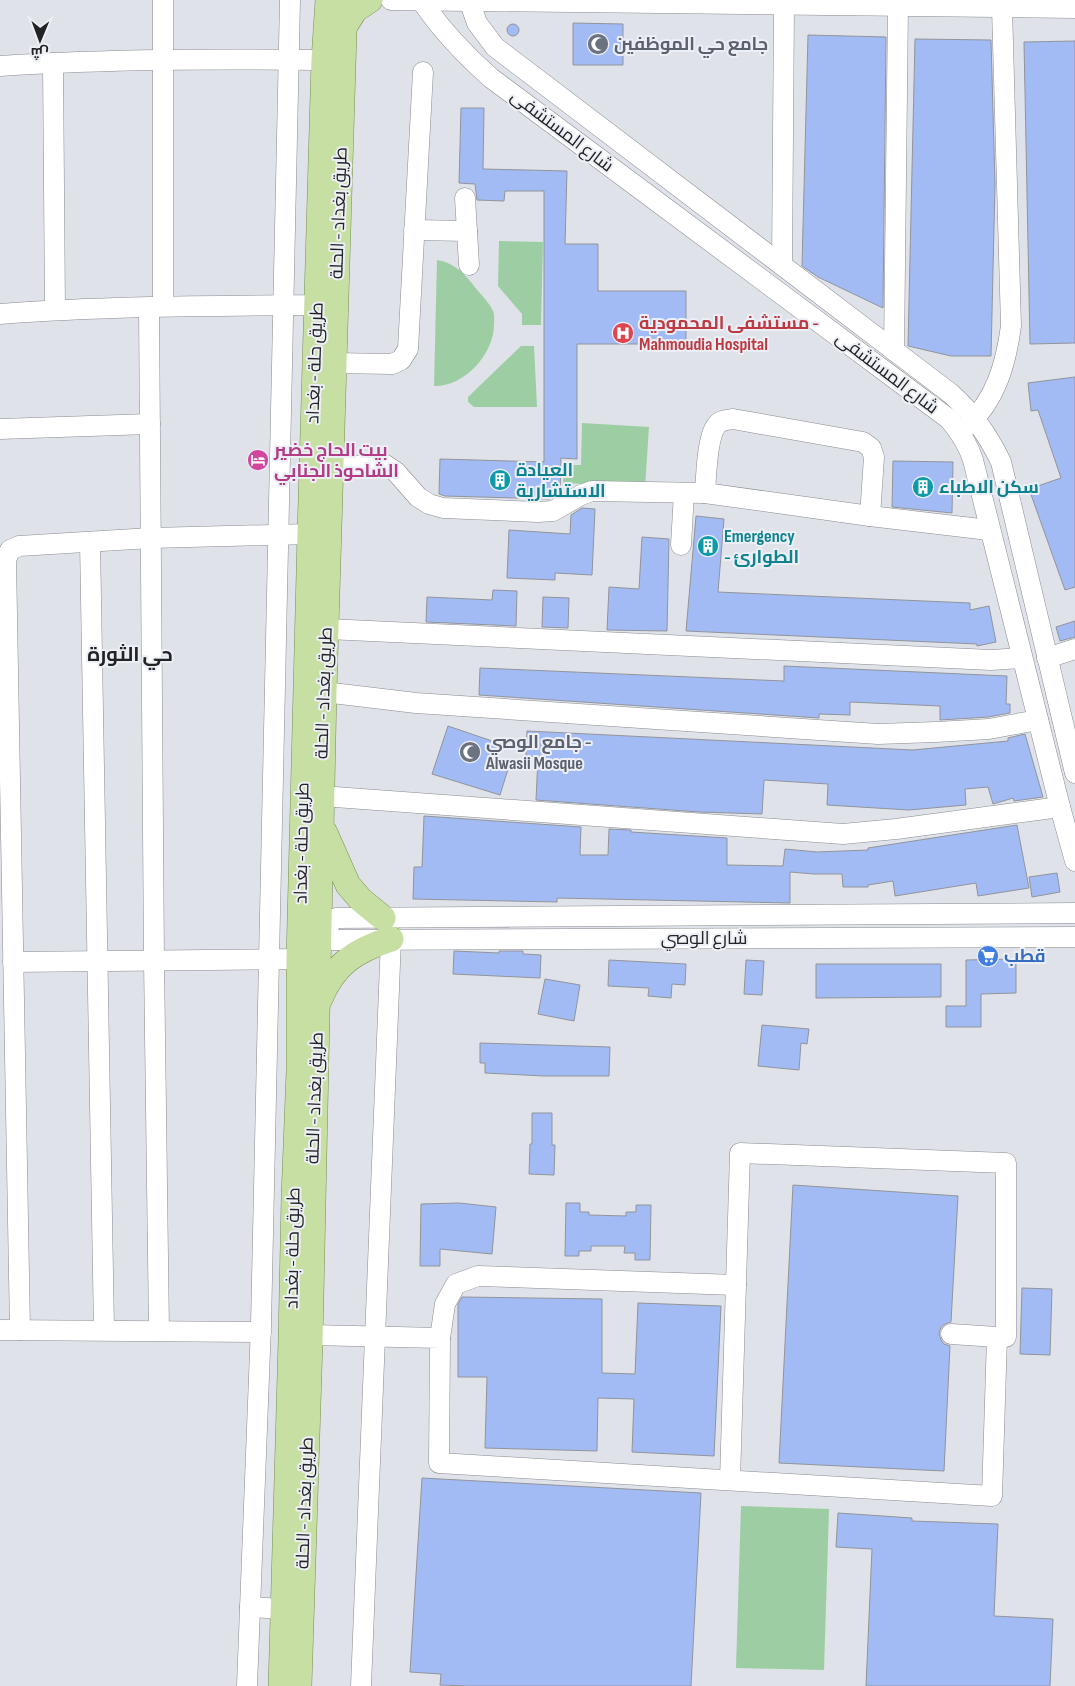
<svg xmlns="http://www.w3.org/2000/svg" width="1075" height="1686" font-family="'Sofia Sans Condensed',Cairo,sans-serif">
<rect width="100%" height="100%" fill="#dfe2e8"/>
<!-- green -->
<g fill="#9dcea3">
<path d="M499 241 543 242 541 325H522V314L498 286Z"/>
<path d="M437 260C453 262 465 274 474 286 480 294 489 302 493 311 495 315 494 322 494 326 493 355 464 387 434 386Z"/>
<path d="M521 346H534L537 407H474L468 402V397Z"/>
<path d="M582 423 649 427 645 487 563 483 564 465H581Z"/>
<path d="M741 1506 829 1509 824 1670 736 1668Z"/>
</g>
<!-- building -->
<g fill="#a3bbf4" stroke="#91949a">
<path d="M573 23 623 24V65H573Z"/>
<circle cx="513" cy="30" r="6"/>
<path d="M808 35 886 37 883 308 818 277 802 266Z"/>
<path d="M915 39 991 40 995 184 991 356H951L908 346Z"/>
<path d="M1075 41V343L1030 344 1024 42Z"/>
<path d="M461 108H484L483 169 567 171 565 244H598V291H686V344H577V459L561 458 560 494 549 499 445 496 439 494 440 459 544 462V191H505L504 201 477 200 475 184 459 183Z"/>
<path d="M1075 377V587L1065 590 1029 489 1061 478 1038 410 1031 411 1028 383Z"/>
<path d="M893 461 953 462 952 513 892 507Z"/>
<path d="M582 508 595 509 592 575 555 573V580L507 578 509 530 570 534 571 515Z"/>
<path d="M696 516 724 519 718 592 970 603V610L989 606 996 642 977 646V644L686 631Z"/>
<path d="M642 537 669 539 667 631 607 630 609 587 639 589Z"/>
<path d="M493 590 517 591 516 626 426 622 427 597 492 600Z"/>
<path d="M543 597 569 598 568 628 542 627Z"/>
<path d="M1075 621V637L1060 641 1056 627Z"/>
<path d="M784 666 1007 676 1006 704H1010V713L988 717 940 720V706L850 702V715L819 714V718L479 695 480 668 784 681Z"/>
<path d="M448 726 498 743 492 760 509 766 500 795 432 774Z"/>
<path d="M527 731 913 750 1008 741V738L1025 734 1043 797 1014 801 1013 798 993 804 988 787 965 789 966 805 909 810 827 805 828 784 764 780 762 814 699 812 536 800 538 757 526 756Z"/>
<path d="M424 816 581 827 580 855H608L609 829 631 830V832L727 838V865L783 866 785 849 817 852 868 850V848L1017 825 1029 888 978 896 976 883 895 896 893 881 868 885V887H843L842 874H814L790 872V903L557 898V902L413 899 414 867H422Z"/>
<path d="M1057 873 1060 892 1032 897 1029 877Z"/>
<path d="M454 951 499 953V951H523V954L541 955 540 978 453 974Z"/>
<path d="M1016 959V993L981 994V1027H946V1006H966V960Z"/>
<path d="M609 960 686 964 685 985 672 984 671 998 648 996 649 988 608 986Z"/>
<path d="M746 960 764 961 762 995 744 994Z"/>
<path d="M816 964H941V997L816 998Z"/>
<path d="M545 979 580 985 574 1021 538 1014Z"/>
<path d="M762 1025 809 1029 807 1044 801 1043 799 1070 758 1066Z"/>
<path d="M480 1043 610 1047 609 1076H544L485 1073V1063H480Z"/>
<path d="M532 1113H552V1145H555L554 1175 529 1174 530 1144H532Z"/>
<path d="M793 1185 958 1196 951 1322 945 1324 941 1327 939 1334 941 1340 944 1344 950 1346 944 1471 779 1463Z"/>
<path d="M459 1203 496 1207 492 1254 440 1249V1266H420L421 1204Z"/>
<path d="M566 1203H580V1212H589V1215L626 1216V1212H636V1205H651L650 1260H635V1253H624L625 1246H591V1251H579V1256H565Z"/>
<path d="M1022 1288 1052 1289 1050 1355 1020 1354Z"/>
<path d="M462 1297 602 1299V1373L635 1374 638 1303 721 1306 714 1456 632 1452 634 1399 598 1398 597 1451 485 1448 487 1377H458V1304Z"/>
<path d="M422 1478 701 1493 691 1686H468L440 1685 441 1674 410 1672Z"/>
<path d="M838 1513 912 1518V1521L998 1524 994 1616 1053 1619 1050 1686H866L872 1549 836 1547Z"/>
</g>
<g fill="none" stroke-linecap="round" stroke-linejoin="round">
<!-- minor casing -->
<g stroke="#898b91" stroke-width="21">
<g id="minor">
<path d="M391 0 1075 8"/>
<path d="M421 0C441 30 465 55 491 78L949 419C960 432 968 444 973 460L1060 807 1075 861"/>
<path d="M469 0 477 23 495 47 950 393C973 413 988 435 1001 462L1075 773"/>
<path d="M53 63 55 310"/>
<path d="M0 66C108 59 216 59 324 60"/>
<path d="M465 198 469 265"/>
<path d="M414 230 467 231"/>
<path d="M782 265 784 5"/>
<path d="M163 306V0"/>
<path d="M149 308 154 961 159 1331"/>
<path d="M0 314C105 306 211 306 317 305"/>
<path d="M894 351 898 6"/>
<path d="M333 363 392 364 401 360 408 349 423 72"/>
<path d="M967 426C996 400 1006 363 1011 326L1002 8"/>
<path d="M0 429 150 424"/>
<path d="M331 468 384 464 396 472 418 497 429 504 443 508 538 512 553 511 581 495 592 491 705 493 870 516 989 530"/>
<path d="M705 493C706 478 707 438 716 426 720 420 726 420 733 419L863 442 871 448 874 457 870 516"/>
<path d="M90 542 104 1330"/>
<path d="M681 545 684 493"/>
<path d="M327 629 991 660 1022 658"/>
<path d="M1047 658 1075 649"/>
<path d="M324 692 416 703 878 734 936 732 989 729 1038 720"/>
<path d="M321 796 843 834 896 829 1060 807"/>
<path d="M1075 913 336 918C327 924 326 932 333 940L1075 937"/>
<path d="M13 962 299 959"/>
<path d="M0 1330 261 1332"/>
<path d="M20 1330 6 560 10 550 19 546 151 538 310 534"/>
<path d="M310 1335 440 1338 439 1463 992 1496 997 1337 951 1334"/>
<path d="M440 1338 445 1304 456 1284 478 1276 736 1285"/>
<path d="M730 1480 740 1153 1006 1163V1337"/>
<path d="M250 1607 283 1609"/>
<path d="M247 1686 261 1325 290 0"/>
<path d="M361 1686 391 939"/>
</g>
</g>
<!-- major casing -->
<g stroke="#768f50" stroke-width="26">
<g id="major">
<path d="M345 26 355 10 370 0"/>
<path d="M325 833 348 885 361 900 383 918"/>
<path d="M320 999C334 964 356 950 391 939"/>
<path d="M281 1686 291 1340 294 1197 299 1071V959L310 534 324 60 328 0"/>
<path d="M299 1686 310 1342 324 692 345 0"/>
</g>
</g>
<!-- minor -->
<use href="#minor" stroke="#fff" stroke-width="20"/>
<!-- major -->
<use href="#major" stroke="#c8dfa4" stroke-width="25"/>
</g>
<!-- icons -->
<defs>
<g id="mosque-disc" transform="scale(1.125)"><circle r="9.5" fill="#6b7280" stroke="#edeff6"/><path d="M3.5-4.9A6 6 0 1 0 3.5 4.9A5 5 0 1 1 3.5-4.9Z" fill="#fff"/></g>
<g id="hospital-disc" transform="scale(1.125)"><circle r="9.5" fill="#e0444e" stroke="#edeff6"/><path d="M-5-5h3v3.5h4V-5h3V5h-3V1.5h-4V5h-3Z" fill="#fff"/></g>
<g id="hotel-disc" transform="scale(1.125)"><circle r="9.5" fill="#d1479c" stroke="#edeff6"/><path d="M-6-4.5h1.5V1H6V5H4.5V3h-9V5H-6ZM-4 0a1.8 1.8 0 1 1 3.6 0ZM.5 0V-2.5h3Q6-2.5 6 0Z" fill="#fff"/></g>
<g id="building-disc" transform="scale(1.125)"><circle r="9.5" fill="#0f9aa8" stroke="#edeff6"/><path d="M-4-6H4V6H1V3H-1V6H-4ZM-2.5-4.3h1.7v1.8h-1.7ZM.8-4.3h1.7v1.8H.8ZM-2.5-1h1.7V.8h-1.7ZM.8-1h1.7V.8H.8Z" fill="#fff"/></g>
<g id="supermarket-disc" transform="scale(1.125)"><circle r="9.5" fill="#3f7fe0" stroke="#edeff6"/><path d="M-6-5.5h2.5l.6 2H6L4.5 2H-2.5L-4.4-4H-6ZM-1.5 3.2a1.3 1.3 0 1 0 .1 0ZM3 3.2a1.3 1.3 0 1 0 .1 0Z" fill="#fff"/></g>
</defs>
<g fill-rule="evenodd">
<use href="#mosque-disc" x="598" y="44"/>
<use href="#hospital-disc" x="623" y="333"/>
<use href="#hotel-disc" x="258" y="460"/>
<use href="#building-disc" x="500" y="480"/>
<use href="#building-disc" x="923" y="487"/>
<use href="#building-disc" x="708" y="546"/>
<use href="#mosque-disc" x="470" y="752"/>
<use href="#supermarket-disc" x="988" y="956"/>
</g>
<g text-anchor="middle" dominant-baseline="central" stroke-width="4" stroke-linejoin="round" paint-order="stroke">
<!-- worship labels -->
<g font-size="18" font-weight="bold" fill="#5b616d" stroke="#edeff6" text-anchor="start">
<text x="614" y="44">جامع حي الموظفين</text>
<text x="486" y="742">جامع الوصي -<tspan x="486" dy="21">Alwasii Mosque</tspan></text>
</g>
<!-- street labels -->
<g font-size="18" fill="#222325" stroke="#edeff6">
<text transform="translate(562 131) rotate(37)">شارع المستشفى</text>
<text transform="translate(339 213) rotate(-88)">طريق بغداد - الحلة</text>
<text transform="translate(315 363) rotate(-88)">طريق حلة - بغداد</text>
<text transform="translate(887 373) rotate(37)">شارع المستشفى</text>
<text transform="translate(324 693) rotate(-88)">طريق بغداد - الحلة</text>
<text transform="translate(302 843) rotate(-89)">طريق حلة - بغداد</text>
<text x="704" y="938">شارع الوصي</text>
<text transform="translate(315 1098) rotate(-88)">طريق بغداد - الحلة</text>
<text transform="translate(293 1248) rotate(-89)">طريق حلة - بغداد</text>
<text transform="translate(305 1503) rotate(-88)">طريق بغداد - الحلة</text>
</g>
<!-- health labels -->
<g font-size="18" font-weight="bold" fill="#be3a42" stroke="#edeff6" text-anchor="start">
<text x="639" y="323">مستشفى المحمودية -<tspan x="639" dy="21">Mahmoudia Hospital</tspan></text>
</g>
<!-- hotel labels -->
<g font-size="18" font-weight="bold" fill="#b23c85" stroke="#edeff6" text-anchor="start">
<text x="274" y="450">بيت الحاج خضير<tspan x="274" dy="21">الشاحوذ الجنابي</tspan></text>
</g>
<!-- culture labels -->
<g font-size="18" font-weight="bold" fill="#0d838f" stroke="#edeff6" text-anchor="start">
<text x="516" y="470">العيادة<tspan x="516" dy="21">الاستشارية</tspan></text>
<text x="939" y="487">سكن الاطباء</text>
<text x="724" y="536">Emergency<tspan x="724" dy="21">- الطوارئ</tspan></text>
</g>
<!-- shop labels -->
<g font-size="18" font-weight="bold" fill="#366cbe" stroke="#edeff6" text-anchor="start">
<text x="1004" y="956">قطب</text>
</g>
<!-- quarter labels -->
<g font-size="20" font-weight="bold" fill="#222325" stroke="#edeff6">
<text x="130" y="655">حي الثورة</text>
</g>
</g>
<!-- north arrow -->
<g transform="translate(40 40) rotate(181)" stroke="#edeff6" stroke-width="4" paint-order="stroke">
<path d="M0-4L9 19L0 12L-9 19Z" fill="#222325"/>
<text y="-8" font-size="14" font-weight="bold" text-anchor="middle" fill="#222325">ش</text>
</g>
</svg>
